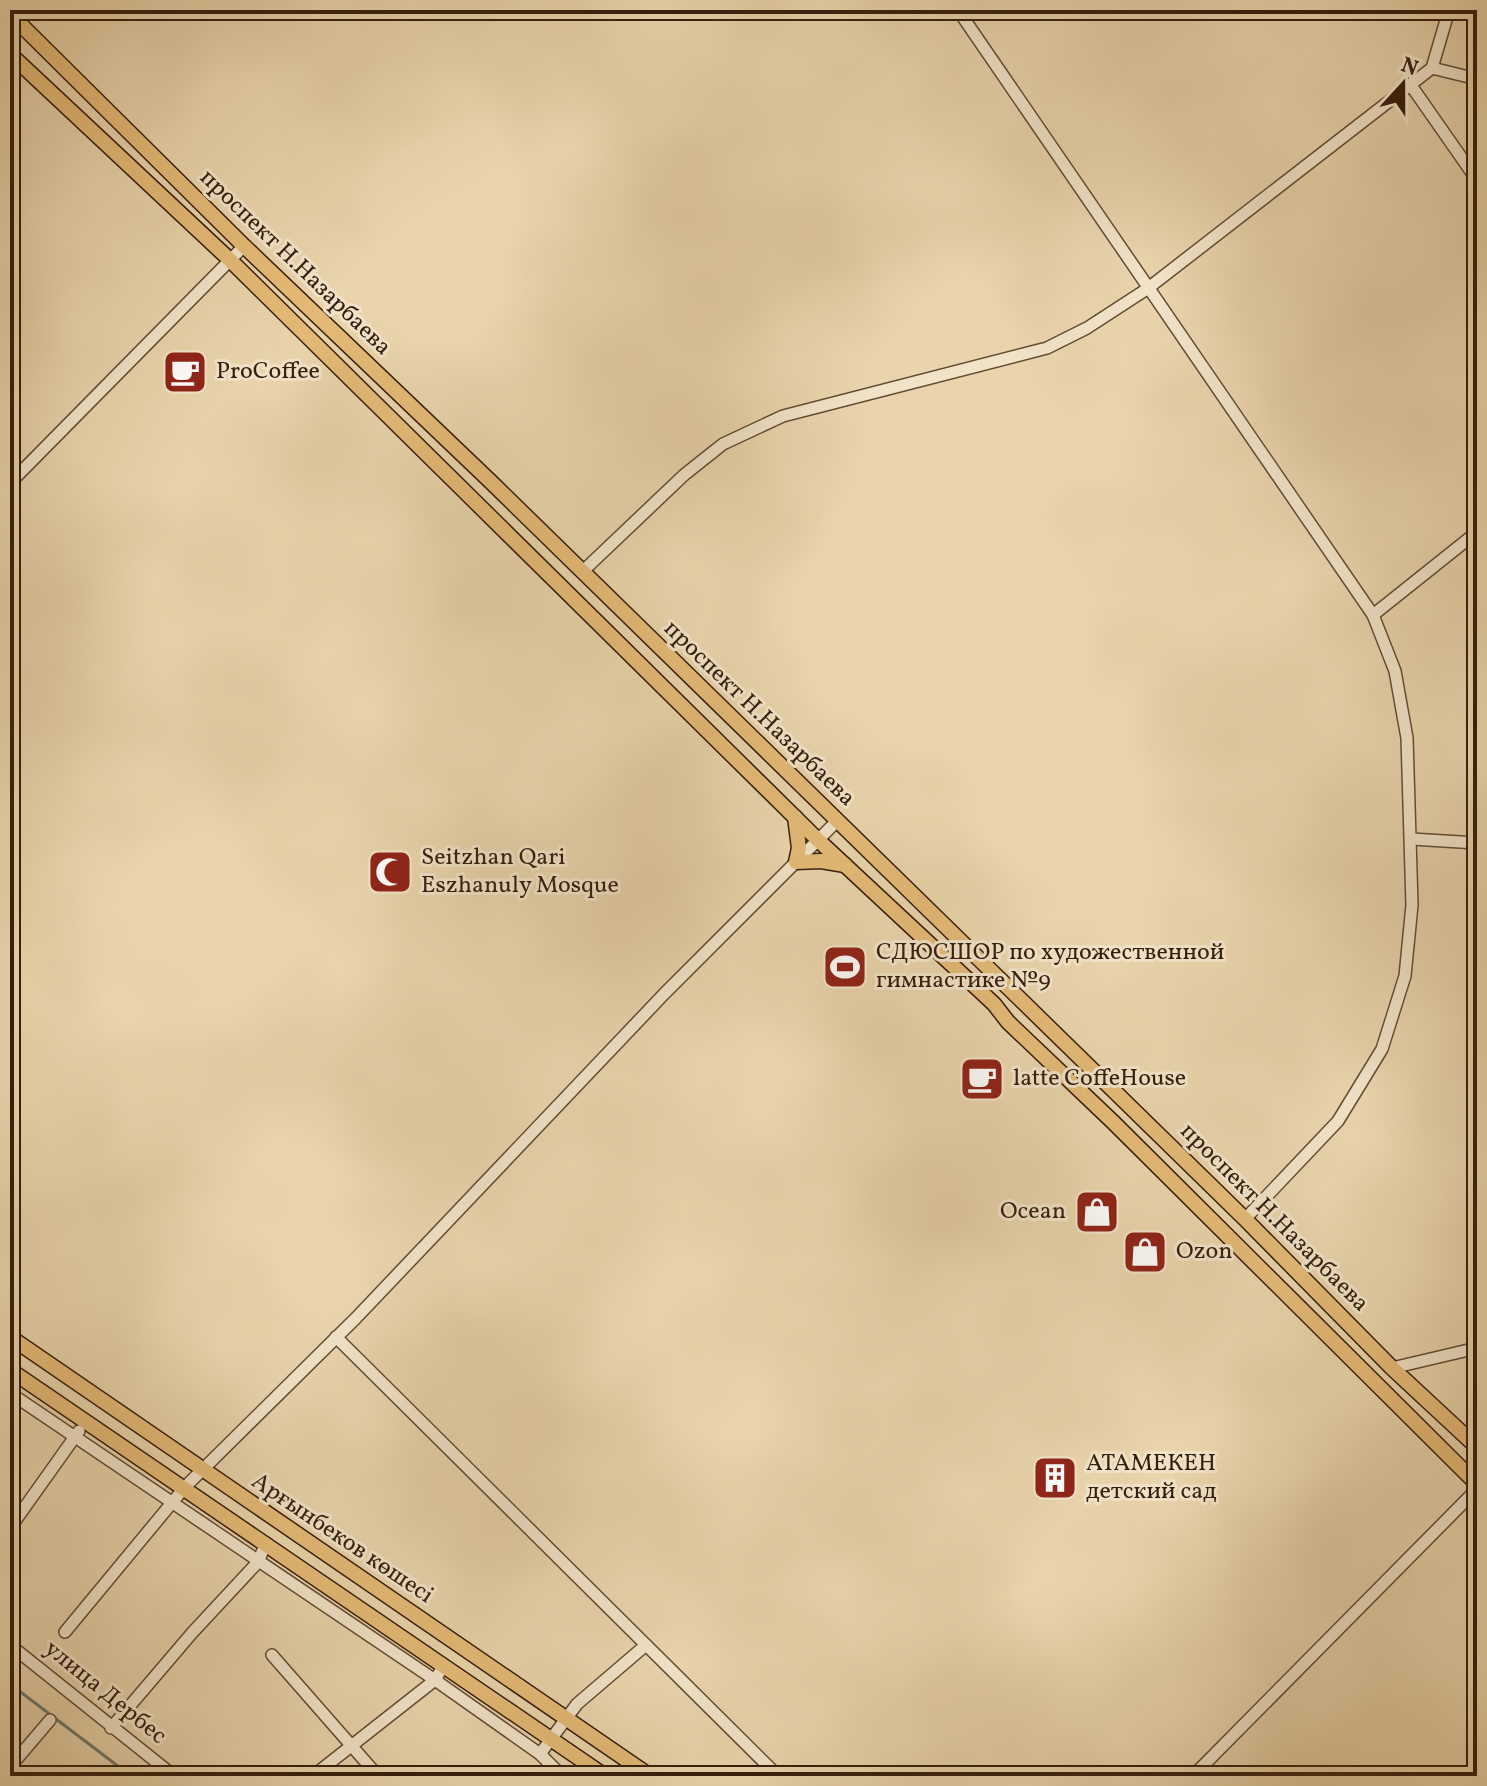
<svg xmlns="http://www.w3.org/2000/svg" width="1487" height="1786" font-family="Vollkorn,serif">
<rect width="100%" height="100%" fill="#e9d4ab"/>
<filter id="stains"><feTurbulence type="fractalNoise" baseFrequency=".0025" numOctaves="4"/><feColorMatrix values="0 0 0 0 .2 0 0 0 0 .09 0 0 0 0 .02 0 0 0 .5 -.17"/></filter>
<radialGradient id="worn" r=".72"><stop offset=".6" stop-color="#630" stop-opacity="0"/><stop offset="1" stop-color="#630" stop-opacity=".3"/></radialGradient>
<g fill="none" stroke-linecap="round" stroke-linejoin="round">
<!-- stream -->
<path stroke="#707a6d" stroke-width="3" d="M10 1684 131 1776"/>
<!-- minor casing -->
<g stroke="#624c34" stroke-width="14">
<g id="minor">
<path d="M958 10 1373 615"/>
<path d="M1432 68 1477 79"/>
<path d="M1410 84 1477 180"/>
<path d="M10 483 244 246"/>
<path d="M582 572 684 475 723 444 783 416 1047 348 1087 328 1147 289 1432 68 1449 10"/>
<path d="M1411 839 1477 843"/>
<path d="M1245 1219 1338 1121 1382 1049 1405 976 1412 905 1407 738 1395 671 1373 615 1477 532"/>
<path d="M336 1337 778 1776"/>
<path d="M1392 1368 1477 1348"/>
<path d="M10 1393 435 1680 540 1754"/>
<path d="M10 1528 79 1431"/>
<path d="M65 1632 185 1487 356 1318 664 994 837 821"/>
<path d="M10 1645 174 1776"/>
<path d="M272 1655 378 1776"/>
<path d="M111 1728 192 1633 258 1562 266 1543"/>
<path d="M10 1767 50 1720"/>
<path d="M313 1776 435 1680 444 1665"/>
<path d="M562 1776 540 1754 577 1704 646 1645"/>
<path d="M1193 1776 1477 1489"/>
</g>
</g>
<!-- major casing -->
<g stroke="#351e0d" stroke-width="17">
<g id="major">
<path d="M10 14 244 246 490 481 1245 1219 1392 1368 1477 1447"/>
<path d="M10 54 230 260 818 840 994 1004 1008 1022 1113 1122 1477 1484"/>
<path d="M795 817 799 848 796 862 821 861 845 865"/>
<path d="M10 1337 650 1776"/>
<path d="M10 1370 605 1776"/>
</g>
</g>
<!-- minor -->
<use href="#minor" stroke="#f1e3c8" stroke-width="11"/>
<!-- major -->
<use href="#major" stroke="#e4ba76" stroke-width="14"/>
</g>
<!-- icons -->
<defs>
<g id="cafe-square" transform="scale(2.3)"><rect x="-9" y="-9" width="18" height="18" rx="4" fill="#8f2418" stroke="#f1e3c8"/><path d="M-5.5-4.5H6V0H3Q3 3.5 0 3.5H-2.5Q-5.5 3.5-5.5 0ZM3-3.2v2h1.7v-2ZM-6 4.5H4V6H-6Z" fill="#fff"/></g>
<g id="mosque-square" transform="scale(2.3)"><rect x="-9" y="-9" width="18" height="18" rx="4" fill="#8f2418" stroke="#f1e3c8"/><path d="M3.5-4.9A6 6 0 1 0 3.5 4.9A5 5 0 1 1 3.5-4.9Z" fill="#fff"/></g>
<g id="stadium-square" transform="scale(2.3)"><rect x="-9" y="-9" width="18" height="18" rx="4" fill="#8f2418" stroke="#f1e3c8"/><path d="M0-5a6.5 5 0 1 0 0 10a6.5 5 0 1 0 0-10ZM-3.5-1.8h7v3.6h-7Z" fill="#fff"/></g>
<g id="shop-square" transform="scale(2.3)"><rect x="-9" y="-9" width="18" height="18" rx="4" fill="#8f2418" stroke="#f1e3c8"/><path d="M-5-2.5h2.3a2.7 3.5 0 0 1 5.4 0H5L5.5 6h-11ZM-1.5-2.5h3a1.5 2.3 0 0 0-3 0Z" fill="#fff"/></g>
<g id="building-square" transform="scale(2.3)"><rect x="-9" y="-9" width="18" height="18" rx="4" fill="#8f2418" stroke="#f1e3c8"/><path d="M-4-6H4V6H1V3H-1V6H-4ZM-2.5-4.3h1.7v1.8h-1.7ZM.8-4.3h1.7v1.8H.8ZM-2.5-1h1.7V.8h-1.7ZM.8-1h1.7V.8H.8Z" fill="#fff"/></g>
</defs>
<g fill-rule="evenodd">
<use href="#cafe-square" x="185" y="372"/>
<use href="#mosque-square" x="390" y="872"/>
<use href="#stadium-square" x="845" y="967"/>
<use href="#cafe-square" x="982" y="1079"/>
<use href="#shop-square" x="1097" y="1212"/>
<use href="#shop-square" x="1145" y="1252"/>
<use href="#building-square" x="1055" y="1478"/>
</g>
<g text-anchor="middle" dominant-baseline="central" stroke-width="6" stroke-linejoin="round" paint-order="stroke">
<!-- street labels -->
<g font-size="24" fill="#351e0d" stroke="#f1e3c8">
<text transform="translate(295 263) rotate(44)">проспект Н.Назарбаева</text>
<text transform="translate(759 714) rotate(44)">проспект Н.Назарбаева</text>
<text transform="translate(1274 1218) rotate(45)">проспект Н.Назарбаева</text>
<text transform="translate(342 1539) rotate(34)">Арғынбеков көшесі</text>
<text transform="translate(105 1693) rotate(39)">улица Дербес</text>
</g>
<!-- poi labels -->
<g font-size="24" fill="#351e0d" stroke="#f1e3c8" text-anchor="start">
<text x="216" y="372">ProCoffee</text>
<text x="421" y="858">Seitzhan Qari<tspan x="421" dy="28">Eszhanuly Mosque</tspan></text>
<text x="876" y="953">СДЮСШОР по художественной<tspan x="876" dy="28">гимнастике №9</tspan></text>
<text x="1013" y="1079">latte CoffeHouse</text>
<text x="1066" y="1212" text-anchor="end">Ocean</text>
<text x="1176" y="1252">Ozon</text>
<text x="1086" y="1464">АТАМЕКЕН<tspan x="1086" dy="28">детский сад</tspan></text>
</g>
</g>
<!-- margin -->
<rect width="1487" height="1786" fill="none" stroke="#e9d4ab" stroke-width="40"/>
<rect x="12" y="12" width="1463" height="1762" fill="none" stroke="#351e0d" stroke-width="4"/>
<rect x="20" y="20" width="1447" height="1746" fill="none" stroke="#351e0d" stroke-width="2"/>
<!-- north arrow -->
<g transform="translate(1403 84) rotate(21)" stroke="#f1e3c8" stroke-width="6" paint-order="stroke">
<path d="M0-6L14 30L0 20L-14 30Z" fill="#351e0d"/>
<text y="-12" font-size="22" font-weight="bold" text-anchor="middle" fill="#351e0d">N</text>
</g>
<rect width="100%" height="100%" filter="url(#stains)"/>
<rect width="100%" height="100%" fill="url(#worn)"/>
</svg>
